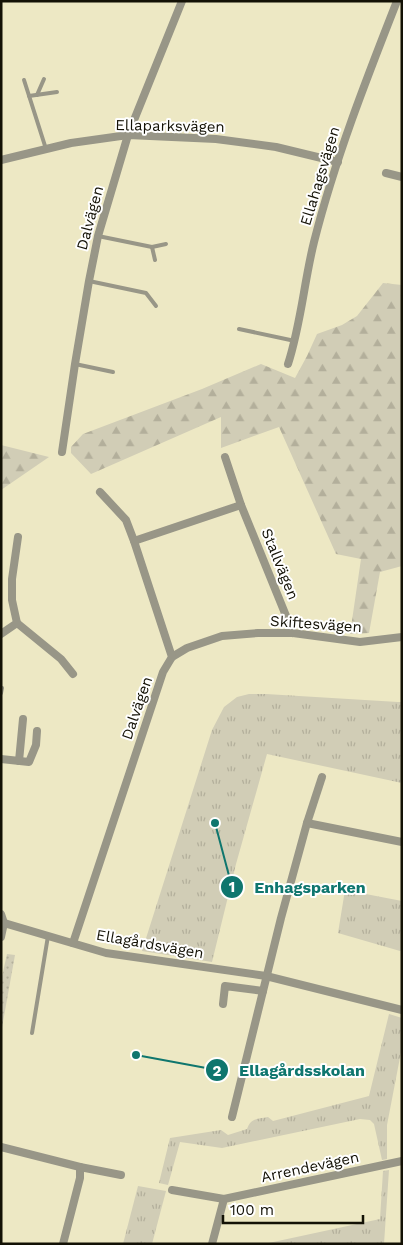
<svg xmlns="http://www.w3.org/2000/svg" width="403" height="1245" font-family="'Work Sans',sans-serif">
<defs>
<pattern id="grass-dots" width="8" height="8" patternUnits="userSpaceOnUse" patternTransform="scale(1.25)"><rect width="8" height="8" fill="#d1cdb6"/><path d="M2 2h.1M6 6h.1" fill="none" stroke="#b3af9b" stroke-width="1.8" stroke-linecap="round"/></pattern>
<pattern id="forest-firs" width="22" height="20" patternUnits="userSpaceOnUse" patternTransform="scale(1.25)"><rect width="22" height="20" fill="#d1cdb6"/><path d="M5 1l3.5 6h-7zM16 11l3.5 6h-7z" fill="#b3af9b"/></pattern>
<pattern id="park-tufts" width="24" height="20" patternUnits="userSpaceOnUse" patternTransform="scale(1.25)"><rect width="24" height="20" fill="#d1cdb6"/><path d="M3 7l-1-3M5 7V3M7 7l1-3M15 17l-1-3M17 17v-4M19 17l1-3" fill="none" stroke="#b3af9b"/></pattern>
</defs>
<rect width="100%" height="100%" fill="#ede8c4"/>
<!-- grass -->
<path fill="url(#grass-dots)" d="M7 954 15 955 1 1033V981Z"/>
<!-- forest -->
<g fill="url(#forest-firs)">
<path d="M383 283 402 285V566L380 572 369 633 350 634 361 559 336 554 279 427 221 448V417L91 474 71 453V447L83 434 202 389 261 364 295 378 307 356 317 334 342 325 357 316Z"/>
<path d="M1 445 49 457 1 490Z"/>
</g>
<!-- park -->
<g fill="url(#park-tufts)">
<path d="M249 694H266L398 702H402V783L267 754 236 864 212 962 142 951 212 730 224 707 237 697Z"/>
<path d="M345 890 402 901V950L400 951 338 933Z"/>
<path d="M389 1014 402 1018V1047L387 1125V1159L382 1160 374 1124 370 1120 360 1119 222 1148 180 1142 168 1185 159 1183 170 1138 221 1130 228 1135 247 1129C251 1118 257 1119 268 1117L273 1121 369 1096Z"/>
<path d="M389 1170 384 1244H264L380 1219 383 1171Z"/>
<path d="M138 1186 166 1191 152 1244H123Z"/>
</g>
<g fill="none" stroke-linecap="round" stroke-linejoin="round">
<!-- service -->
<g stroke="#989687" stroke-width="4">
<path d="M24 80 46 149"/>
<path d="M37 95 44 79"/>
<path d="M29 96 57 92"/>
<path d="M98 236 152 247 155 260"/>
<path d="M152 247 166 244"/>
<path d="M89 281 146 293 156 306"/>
<path d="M239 329 295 341"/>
<path d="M75 364 113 372"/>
<path d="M1 693 2 688"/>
<path d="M32 1033 48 936"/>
</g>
<!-- minor -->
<g stroke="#989687" stroke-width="8">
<path d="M1 160 71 143 128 135 216 139 276 147 338 162"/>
<path d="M386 173 402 177"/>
<path d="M288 364C301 324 304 282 314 242 335 159 366 80 397 1"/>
<path d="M62 452 75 364 89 281 98 236 128 135 182 1"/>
<path d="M225 457 241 505"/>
<path d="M134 541 241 505 293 633"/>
<path d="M17 623 61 659 73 674"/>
<path d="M1 634 17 623 12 600V579L18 537"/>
<path d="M172 657 187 648 222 636 258 633H293L360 642 402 637"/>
<path d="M1 759 29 762 36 745 37 731"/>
<path d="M19 761 23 719"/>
<path d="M307 823 322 777"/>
<path d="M1 914 4 923 1 937"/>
<path d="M1 922 106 953 266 976 402 1010"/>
<path d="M73 943 163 672 172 657 134 541 126 520 100 492"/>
<path d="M223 1004 225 986 263 991"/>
<path d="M232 1117 281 918 307 823 402 842"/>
<path d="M1 1147 80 1167V1178L63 1244"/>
<path d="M80 1167 121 1175"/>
<path d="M172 1190 224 1199"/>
<path d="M212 1244 224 1199 402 1161"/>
</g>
</g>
<g text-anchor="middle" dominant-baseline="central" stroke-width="4" stroke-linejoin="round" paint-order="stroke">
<!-- street labels -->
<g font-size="15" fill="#131105" stroke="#fff">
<text transform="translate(170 126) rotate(1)">Ellaparksvägen</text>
<text transform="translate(320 176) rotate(-73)">Ellahagsvägen</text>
<text transform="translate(90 218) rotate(-75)">Dalvägen</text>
<text transform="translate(280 564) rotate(68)">Stallvägen</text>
<text transform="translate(316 624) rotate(4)">Skiftesvägen</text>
<text transform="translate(137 708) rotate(-71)">Dalvägen</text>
<text transform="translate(150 944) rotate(10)">Ellagårdsvägen</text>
<text transform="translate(310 1167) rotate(-12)">Arrendevägen</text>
</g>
</g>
<!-- callouts -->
<path fill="none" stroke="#0f766e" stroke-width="2" d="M215 823L232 887M136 1055L217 1070"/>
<g fill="#0f766e" stroke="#fff" stroke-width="2">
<circle cx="215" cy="823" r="5"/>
<circle cx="136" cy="1055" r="5"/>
<circle cx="232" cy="887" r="12"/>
<circle cx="217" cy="1070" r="12"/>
</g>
<g font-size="15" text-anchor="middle" font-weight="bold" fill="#fff">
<text x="232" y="892">1</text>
<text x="217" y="1076">2</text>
</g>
<g font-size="16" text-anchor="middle" font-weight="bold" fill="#0f766e" stroke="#fff" stroke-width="4" stroke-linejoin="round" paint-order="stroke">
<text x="310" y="893">Enhagsparken</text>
<text x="302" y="1076">Ellagårdsskolan</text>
</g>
<!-- border -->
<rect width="403" height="1245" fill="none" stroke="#131105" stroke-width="5"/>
<!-- scale -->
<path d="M223 1215v8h140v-8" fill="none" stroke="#131105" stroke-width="2.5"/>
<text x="230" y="1215" font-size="15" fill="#131105" stroke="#ffffff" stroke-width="4" paint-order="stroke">100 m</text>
</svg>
